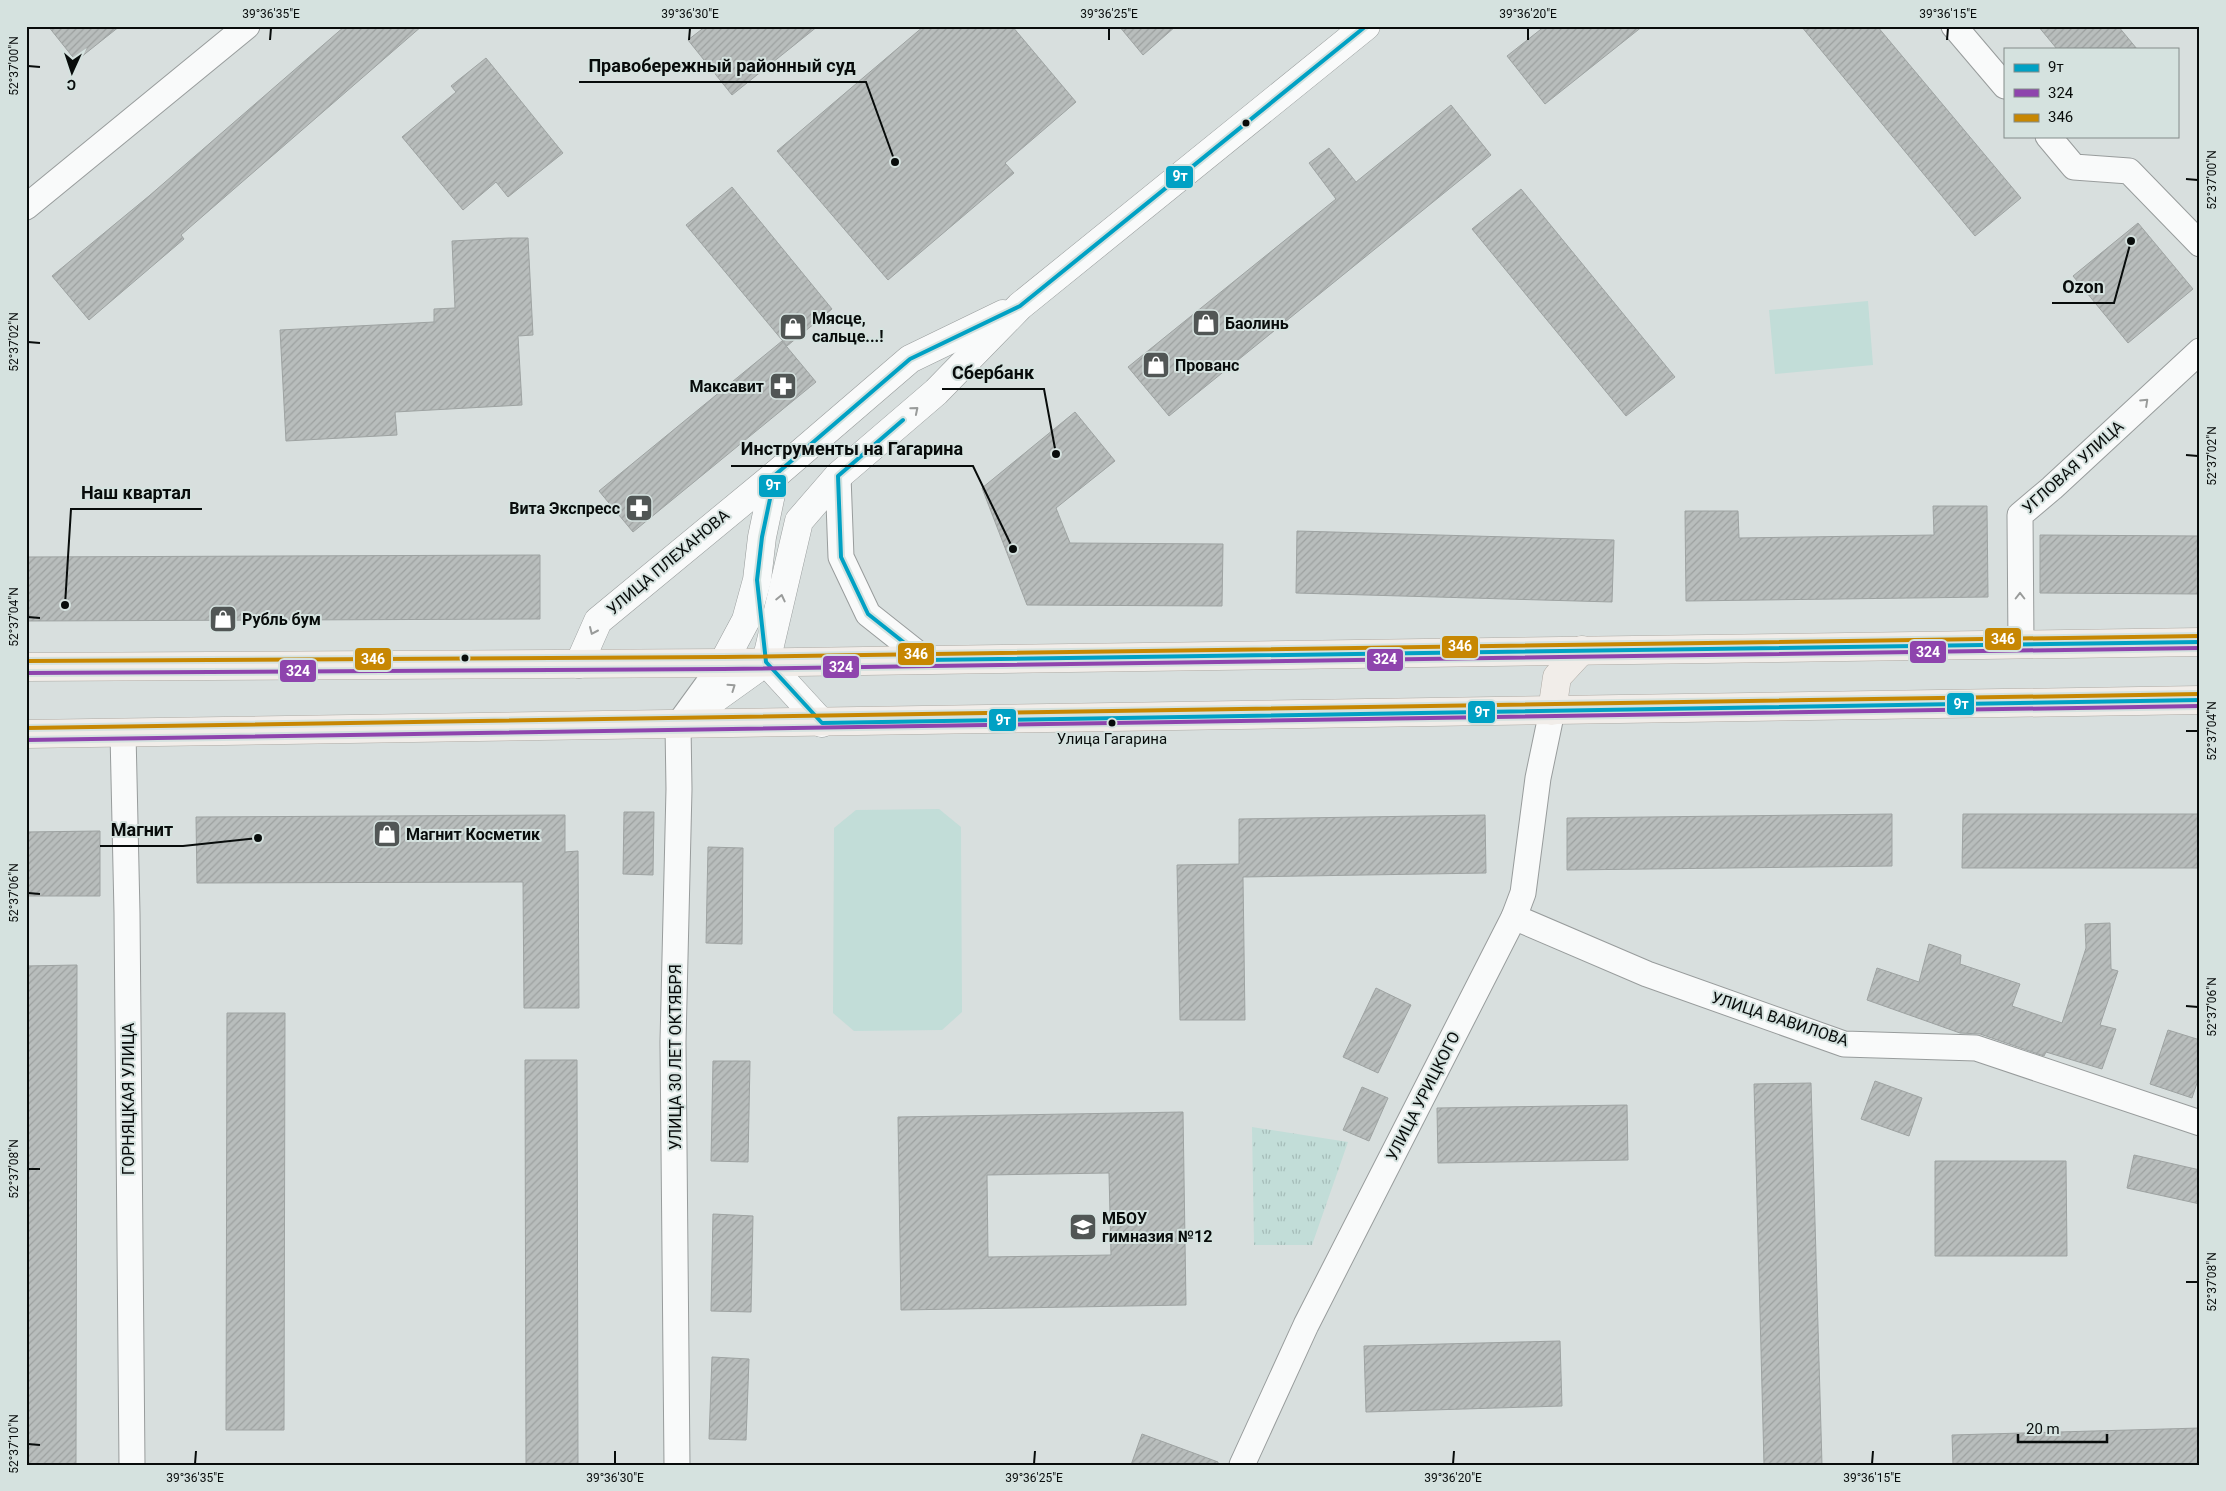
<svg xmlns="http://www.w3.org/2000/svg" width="2226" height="1491" font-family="Roboto,sans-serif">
<defs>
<pattern id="park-tufts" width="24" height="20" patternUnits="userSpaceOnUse" patternTransform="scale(1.25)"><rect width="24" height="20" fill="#c2ddd8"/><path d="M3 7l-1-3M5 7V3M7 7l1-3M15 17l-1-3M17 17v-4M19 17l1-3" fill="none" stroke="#a5bcb8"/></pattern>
<pattern id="building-hatch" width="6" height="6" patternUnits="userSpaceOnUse" patternTransform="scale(1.25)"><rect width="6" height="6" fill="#b8bdbc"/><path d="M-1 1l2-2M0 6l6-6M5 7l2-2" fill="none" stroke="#9da1a0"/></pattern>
</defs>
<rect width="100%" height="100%" fill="#d8dfde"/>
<!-- park -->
<path fill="url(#park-tufts)" d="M1252 1127 1348 1142 1312 1245H1254Z"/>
<!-- garden -->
<g fill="#c2ddd8">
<path d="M1868 301 1873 365 1775 374 1769 310Z"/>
<path d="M939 809 961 827 962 1012 942 1030 854 1031 833 1013 834 828 856 810Z"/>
</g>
<!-- building -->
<g fill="url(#building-hatch)" stroke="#9ea3a2" fill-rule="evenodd">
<path d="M48 26H120L76 61Z"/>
<path d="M345 26H422L181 235 184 239 89 320 52 276 149 196Z"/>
<path d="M706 26H818L732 95 688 40Z"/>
<path d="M924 26H1012L1076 102 1005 163 1014 173 888 280 777 151Z"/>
<path d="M1119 26H1176L1143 55Z"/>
<path d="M1545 26H1643L1545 104 1507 56Z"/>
<path d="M1801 26H1877L2021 198 1975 236Z"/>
<path d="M2038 26H2118L2137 49H2057Z"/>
<path d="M486 58 563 153 508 197 496 182 463 210 402 137 456 92 451 86Z"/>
<path d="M1451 105 1491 155 1169 416 1128 367 1336 199 1309 163 1329 148 1356 182Z"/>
<path d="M732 187 832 309 787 346 686 225Z"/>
<path d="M1521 189 1675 377 1626 416 1472 229Z"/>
<path d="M2138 223 2193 289 2128 343 2073 276Z"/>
<path d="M509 238H528L533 335 518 336 522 405 395 412 397 435 286 441 280 330 434 322V309L455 308 452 241Z"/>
<path d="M782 341 816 382 633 532 599 491Z"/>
<path d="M1075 412 1115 461 1056 508 1070 543 1223 544 1222 606 1027 605 982 488Z"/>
<path d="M1933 506H1987L1988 597 1686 601 1685 511H1738L1739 538 1934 535Z"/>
<path d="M1297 531 1614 540 1612 602 1296 593Z"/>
<path d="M2040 535 2200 536V594L2040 593Z"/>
<path d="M540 555V619L26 621V557Z"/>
<path d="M624 812H654L653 875 623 874Z"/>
<path d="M1892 814V866L1567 870V818Z"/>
<path d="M1963 814H2200V868H1962Z"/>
<path d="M565 815V852L578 851 579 1008H524L523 882 197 883 196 817Z"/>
<path d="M1485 815 1486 873 1243 877 1245 1020H1180L1177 865 1239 864V819Z"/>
<path d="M100 831V896H26V832Z"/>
<path d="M708 847 743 848 742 944 706 943Z"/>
<path d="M2110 923 2111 969 2118 971 2100 1025 2116 1029 2102 1069 2046 1052 2044 1056 1980 1034 1960 1033 1867 1000 1877 968 1919 982 1929 944 1961 955 1960 964 2020 984 2012 1006 2062 1023 2086 948 2085 924Z"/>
<path d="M77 965 76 1465H26V966Z"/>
<path d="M1376 988 1411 1005 1378 1073 1343 1057Z"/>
<path d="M227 1013H285L284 1430H226Z"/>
<path d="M2168 1030 2200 1040V1074L2192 1098 2150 1084Z"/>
<path d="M525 1060H577L578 1465H526Z"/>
<path d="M713 1061H750L748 1162 711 1161Z"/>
<path d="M1875 1081 1922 1098 1909 1136 1861 1119Z"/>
<path d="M1811 1083 1822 1465H1764L1754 1084Z"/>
<path d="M1362 1087 1388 1098 1369 1141 1343 1130Z"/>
<path d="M1627 1105 1628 1160 1438 1163 1437 1108Z"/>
<path d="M1183 1112 1186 1305 901 1310 898 1117ZM1109 1173 1111 1255 988 1257 987 1175Z"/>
<path d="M2134 1155 2200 1170V1204L2127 1188Z"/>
<path d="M1935 1161H2066L2067 1256H1935Z"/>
<path d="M713 1214 753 1216 751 1312 711 1311Z"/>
<path d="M1560 1341 1562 1406 1366 1412 1364 1346Z"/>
<path d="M712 1357 749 1359 746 1440 709 1439Z"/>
<path d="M2200 1428V1465H1953L1952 1435Z"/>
<path d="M1142 1434 1218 1462V1465H1131Z"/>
</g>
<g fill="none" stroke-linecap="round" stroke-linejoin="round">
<!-- minor casing -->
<g stroke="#989c9c" stroke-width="27">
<g id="minor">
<path d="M1954 26 2005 86"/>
<path d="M2048 136 2074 167 2129 171 2200 244"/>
<path d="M26 207 247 26"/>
<path d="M838 476 841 557 868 614 926 660"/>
<path d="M2021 645 2020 515 2052 488 2200 351"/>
<path d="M123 733 127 913 132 1465"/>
<path d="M1514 917 1647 974 1844 1044 1976 1048 2200 1123"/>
<path d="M677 1465 673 1042 679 789 678 725 723 663"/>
<path d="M1242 1465 1306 1325 1514 917 1523 893 1538 778 1552 711"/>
</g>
</g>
<!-- secondary casing -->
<g stroke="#989c9c" stroke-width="29">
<g id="secondary">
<path d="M766 662 799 521 838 476 936 392 1020 306 1366 26"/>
<path d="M766 662 822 723"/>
<path d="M723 663 746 620 757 580 762 537 775 475"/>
<path d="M579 664 598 621 775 475 910 359 1003 314"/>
<path d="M678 725 766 662"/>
</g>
</g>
<!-- primary casing -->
<g stroke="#aeaaa4" stroke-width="29">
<g id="primary">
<path d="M26 667 723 663 2200 642"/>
<path d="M1552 711 1557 677 1582 650"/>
<path d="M26 734 2200 700"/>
</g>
</g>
<!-- minor -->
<use href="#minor" stroke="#f9fafa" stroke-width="25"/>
<!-- secondary -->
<use href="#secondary" stroke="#f9fafa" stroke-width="28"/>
<!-- primary -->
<use href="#primary" stroke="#f1ede9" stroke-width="28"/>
<!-- bus-1 casing -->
<g stroke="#d5e2df" stroke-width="8">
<g id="bus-1">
<path d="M1366 26 1020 306 910 359 775 475 762 537 757 580 766 662 822 723 2200 700"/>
<path d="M903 420 838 476 841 557 868 614 926 660 2200 642"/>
</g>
</g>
<!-- bus-2 casing -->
<g stroke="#d5e2df" stroke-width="8">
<g id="bus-2">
<path d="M26 673 723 669 2200 648"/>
<path d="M26 740 2200 706"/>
</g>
</g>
<!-- bus-3 casing -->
<g stroke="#d5e2df" stroke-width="8">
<g id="bus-3">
<path d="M26 661 723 657 2200 636"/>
<path d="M26 728 2200 694"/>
</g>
</g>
<!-- bus-1 -->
<use href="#bus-1" stroke="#00a1c4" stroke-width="4"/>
<!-- bus-2 -->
<use href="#bus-2" stroke="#8e44ad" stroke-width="4"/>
<!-- bus-3 -->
<use href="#bus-3" stroke="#c78702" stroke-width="4"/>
</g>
<!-- one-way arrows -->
<defs><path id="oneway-chevron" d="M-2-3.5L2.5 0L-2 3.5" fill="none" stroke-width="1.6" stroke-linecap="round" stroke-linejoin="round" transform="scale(1.25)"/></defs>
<g stroke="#999b9a">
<use href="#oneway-chevron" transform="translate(2145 402) rotate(-43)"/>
<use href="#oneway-chevron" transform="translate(915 410) rotate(-40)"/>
<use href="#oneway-chevron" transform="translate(2020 596) rotate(-90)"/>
<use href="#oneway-chevron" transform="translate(781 598) rotate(-77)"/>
<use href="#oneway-chevron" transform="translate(593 631) rotate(114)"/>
<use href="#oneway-chevron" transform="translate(732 687) rotate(-35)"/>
</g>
<!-- ticks -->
<path fill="none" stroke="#080c0b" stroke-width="2" d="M270 40 271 28M689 40 690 28M1109 40V28M1528 40V28M1947 40 1948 28M28 66 40 67M2186 179 2198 180M28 342 40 343M2186 455 2198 456M28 617 40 618M2186 731H2198M28 893 40 894M2186 1006 2198 1007M28 1169H40M2186 1282H2198M28 1444 40 1445M195 1464 196 1451M615 1464V1451M1034 1464 1035 1451M1453 1464 1454 1451M1872 1464 1873 1451"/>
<!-- icons -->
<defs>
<g id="shop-square" transform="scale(1.4375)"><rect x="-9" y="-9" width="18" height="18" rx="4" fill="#515655" stroke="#d5e2df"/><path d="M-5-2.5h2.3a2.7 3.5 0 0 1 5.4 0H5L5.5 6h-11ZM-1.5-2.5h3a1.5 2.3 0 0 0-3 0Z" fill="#fff"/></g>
<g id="pharmacy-square" transform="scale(1.4375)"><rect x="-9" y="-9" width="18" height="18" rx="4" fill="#515655" stroke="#d5e2df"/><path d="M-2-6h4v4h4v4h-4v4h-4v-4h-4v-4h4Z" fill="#fff"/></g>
<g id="school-square" transform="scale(1.4375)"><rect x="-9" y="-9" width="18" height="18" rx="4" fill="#515655" stroke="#d5e2df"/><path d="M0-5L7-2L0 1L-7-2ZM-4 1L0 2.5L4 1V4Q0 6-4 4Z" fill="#fff"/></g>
</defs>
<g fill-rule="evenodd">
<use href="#shop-square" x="1206" y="323"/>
<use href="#shop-square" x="793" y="327"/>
<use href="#shop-square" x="1156" y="365"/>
<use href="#pharmacy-square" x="783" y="386"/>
<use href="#pharmacy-square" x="639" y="508"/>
<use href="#shop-square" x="223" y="619"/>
<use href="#shop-square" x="387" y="834"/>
<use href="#school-square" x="1083" y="1227"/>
</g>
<!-- markers -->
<g fill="#080c0b" stroke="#d5e2df" stroke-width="2">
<circle cx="1246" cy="123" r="4.5"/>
<circle cx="465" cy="658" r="4.5"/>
<circle cx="1112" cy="723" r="4.5"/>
</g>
<g text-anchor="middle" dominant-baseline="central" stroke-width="4" stroke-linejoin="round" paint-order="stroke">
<!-- bus labels -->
<g font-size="15" fill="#080c0b" stroke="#d5e2df">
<text x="1112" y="739">Улица Гагарина</text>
</g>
<!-- poi labels -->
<g font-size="16" font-weight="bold" fill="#080c0b" stroke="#d5e2df" text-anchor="start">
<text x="812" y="318">Мясце,<tspan x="812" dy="18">сальце...!</tspan></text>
<text x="1225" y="323">Баолинь</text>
<text x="1175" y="365">Прованс</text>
<text x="764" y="386" text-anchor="end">Максавит</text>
<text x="620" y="508" text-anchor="end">Вита Экспресс</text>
<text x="242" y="619">Рубль бум</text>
<text x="406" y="834">Магнит Косметик</text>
<text x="1102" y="1218">МБОУ<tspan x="1102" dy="18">гимназия №12</tspan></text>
</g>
<!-- street labels -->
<g font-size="16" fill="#080c0b" stroke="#d5e2df">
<text transform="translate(2073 467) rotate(-42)">УГЛОВАЯ УЛИЦА</text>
<text transform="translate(668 562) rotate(-40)">УЛИЦА ПЛЕХАНОВА</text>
<text transform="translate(1780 1019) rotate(18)">УЛИЦА ВАВИЛОВА</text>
<text transform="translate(675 1057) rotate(-90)">УЛИЦА 30 ЛЕТ ОКТЯБРЯ</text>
<text transform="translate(1423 1096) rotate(-63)">УЛИЦА УРИЦКОГО</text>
<text transform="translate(128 1099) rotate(-90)">ГОРНЯЦКАЯ УЛИЦА</text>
</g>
</g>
<!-- callouts -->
<path fill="none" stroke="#080c0b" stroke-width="2" d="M895 162L866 82H579M2131 241L2114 303H2052M1056 454L1044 389H942M1013 549L973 466H731M65 605L71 509H202M258 838L183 846H100"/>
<g fill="#080c0b" stroke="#d5e2df" stroke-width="2">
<circle cx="895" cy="162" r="5"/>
<circle cx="2131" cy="241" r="5"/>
<circle cx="1056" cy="454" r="5"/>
<circle cx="1013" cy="549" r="5"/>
<circle cx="65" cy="605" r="5"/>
<circle cx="258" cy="838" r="5"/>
</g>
<g font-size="18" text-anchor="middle" font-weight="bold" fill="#080c0b" stroke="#d5e2df" stroke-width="4" stroke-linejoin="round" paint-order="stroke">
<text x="722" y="72">Правобережный районный суд</text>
<text x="2083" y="293">Ozon</text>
<text x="993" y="379">Сбербанк</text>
<text x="852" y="455">Инструменты на Гагарина</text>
<text x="136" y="499">Наш квартал</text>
<text x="142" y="836">Магнит</text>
</g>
<g stroke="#d5e2df" stroke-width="2">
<rect x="1165" y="165" width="29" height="24" rx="5" fill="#00a1c4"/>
<rect x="758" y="474" width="29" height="24" rx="5" fill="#00a1c4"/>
<rect x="1984" y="627" width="38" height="24" rx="5" fill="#c78702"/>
<rect x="1441" y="635" width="38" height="24" rx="5" fill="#c78702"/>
<rect x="1909" y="640" width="38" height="24" rx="5" fill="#8e44ad"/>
<rect x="897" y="642" width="38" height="24" rx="5" fill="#c78702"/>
<rect x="354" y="647" width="38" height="24" rx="5" fill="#c78702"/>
<rect x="1366" y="648" width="38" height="24" rx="5" fill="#8e44ad"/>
<rect x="822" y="655" width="38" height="24" rx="5" fill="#8e44ad"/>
<rect x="279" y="659" width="38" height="24" rx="5" fill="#8e44ad"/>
<rect x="1946" y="692" width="29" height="24" rx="5" fill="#00a1c4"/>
<rect x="1467" y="700" width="29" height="24" rx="5" fill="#00a1c4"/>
<rect x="988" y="708" width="29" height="24" rx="5" fill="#00a1c4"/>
</g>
<g font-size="14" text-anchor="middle" font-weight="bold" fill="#fff">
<text x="1180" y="181">9т</text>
<text x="773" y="490">9т</text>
<text x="2003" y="644">346</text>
<text x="1460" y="651">346</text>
<text x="1928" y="657">324</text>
<text x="916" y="659">346</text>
<text x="373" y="664">346</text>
<text x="1385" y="664">324</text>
<text x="841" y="672">324</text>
<text x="298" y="676">324</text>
<text x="1961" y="709">9т</text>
<text x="1482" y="717">9т</text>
<text x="1003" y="725">9т</text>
</g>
<!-- border -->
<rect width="2226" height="1491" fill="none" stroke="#d5e2df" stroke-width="55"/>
<!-- legend -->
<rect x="2004" y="48" width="175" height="90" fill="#d5e2df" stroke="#838c8a"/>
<rect x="2014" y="64" width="25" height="8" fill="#00a1c4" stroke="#838c8a"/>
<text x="2048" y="72" font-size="15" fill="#080c0b">9т</text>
<rect x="2014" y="89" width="25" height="8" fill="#8e44ad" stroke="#838c8a"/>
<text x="2048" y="98" font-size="15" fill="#080c0b">324</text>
<rect x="2014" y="114" width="25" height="8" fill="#c78702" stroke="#838c8a"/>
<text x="2048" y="122" font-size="15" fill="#080c0b">346</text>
<!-- north arrow -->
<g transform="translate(72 72) rotate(183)" stroke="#d5e2df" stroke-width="4" paint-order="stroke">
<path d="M0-4L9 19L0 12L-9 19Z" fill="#080c0b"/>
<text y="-8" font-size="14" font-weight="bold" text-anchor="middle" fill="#080c0b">С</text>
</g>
<!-- scale -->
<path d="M2018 1434v8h89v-8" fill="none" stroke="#080c0b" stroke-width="2.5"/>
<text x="2026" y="1434" font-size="15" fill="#080c0b" stroke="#d5e2df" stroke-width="4" paint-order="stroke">20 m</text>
<rect x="28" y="28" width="2170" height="1436" fill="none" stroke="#080c0b" stroke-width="2"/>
<g font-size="12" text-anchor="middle" fill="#080c0b">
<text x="271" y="18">39°36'35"E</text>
<text x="690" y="18">39°36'30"E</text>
<text x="1109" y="18">39°36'25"E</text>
<text x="1528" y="18">39°36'20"E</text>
<text x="1948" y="18">39°36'15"E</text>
<text transform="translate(14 66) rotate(-90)" y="4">52°37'00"N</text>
<text transform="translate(2212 180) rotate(-90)" y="4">52°37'00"N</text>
<text transform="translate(14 342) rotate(-90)" y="4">52°37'02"N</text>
<text transform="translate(2212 456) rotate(-90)" y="4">52°37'02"N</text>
<text transform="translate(14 617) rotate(-90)" y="4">52°37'04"N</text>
<text transform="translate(2212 731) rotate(-90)" y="4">52°37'04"N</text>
<text transform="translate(14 893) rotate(-90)" y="4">52°37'06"N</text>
<text transform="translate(2212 1007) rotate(-90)" y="4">52°37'06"N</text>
<text transform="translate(14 1169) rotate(-90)" y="4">52°37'08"N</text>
<text transform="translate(2212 1282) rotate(-90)" y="4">52°37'08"N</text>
<text transform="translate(14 1444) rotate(-90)" y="4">52°37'10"N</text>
<text x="195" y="1482">39°36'35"E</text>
<text x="615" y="1482">39°36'30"E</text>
<text x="1034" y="1482">39°36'25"E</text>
<text x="1453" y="1482">39°36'20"E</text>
<text x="1872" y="1482">39°36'15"E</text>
</g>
</svg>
